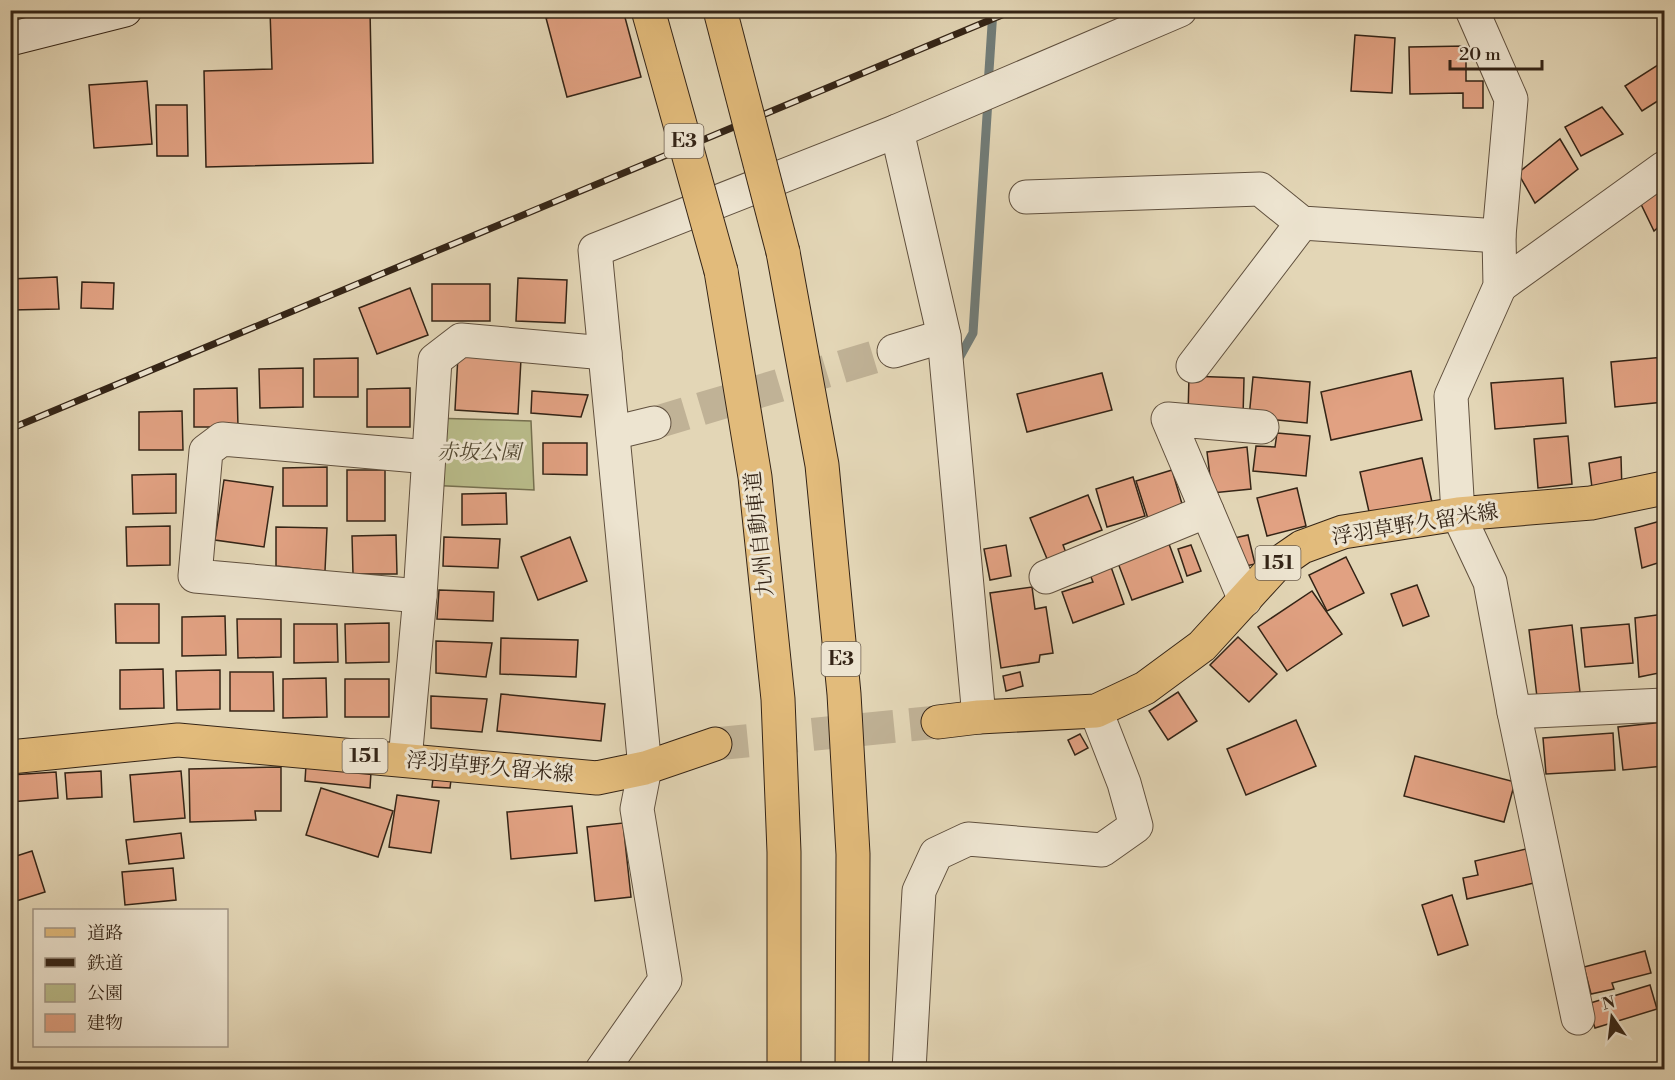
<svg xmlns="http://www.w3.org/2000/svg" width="1675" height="1080" font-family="'Libre Bodoni','Noto Serif JP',serif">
<rect width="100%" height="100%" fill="#e3d6b6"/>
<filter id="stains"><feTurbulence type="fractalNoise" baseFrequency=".00333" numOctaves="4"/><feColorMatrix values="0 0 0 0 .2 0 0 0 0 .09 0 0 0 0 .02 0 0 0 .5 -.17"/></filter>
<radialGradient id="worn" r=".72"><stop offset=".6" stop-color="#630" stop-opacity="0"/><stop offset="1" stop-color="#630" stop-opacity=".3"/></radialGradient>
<!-- green -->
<path fill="#b9bc8a" stroke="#767050" stroke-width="1.5" d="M431 418 531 421 534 490 427 485Z"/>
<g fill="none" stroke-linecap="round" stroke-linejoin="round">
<!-- stream -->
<g stroke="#717c78" stroke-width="9">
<path d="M988 86 993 10"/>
<path d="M958 360 973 333 988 100"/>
</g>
</g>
<!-- building -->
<g fill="#e1a182" stroke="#342416" stroke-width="1.5">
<path d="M370 10 373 163 206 167 204 71 272 69 270 11Z"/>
<path d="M575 10H623L641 77 567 97 546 18Z"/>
<path d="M1355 35 1395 38 1392 93 1351 91Z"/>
<path d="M1466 46V81H1483V108H1463V93L1410 94 1409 47Z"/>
<path d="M1664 61V97L1642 111 1625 86Z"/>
<path d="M147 81 152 144 94 148 89 85Z"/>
<path d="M156 105H187L188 156H157Z"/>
<path d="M1602 107 1623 134 1581 156 1565 127Z"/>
<path d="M1560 139 1578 169 1535 203 1518 173Z"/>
<path d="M1664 183V222L1654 231 1638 198Z"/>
<path d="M57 277 59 309 11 310 10 279Z"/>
<path d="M518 278 567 280 565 323 516 321Z"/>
<path d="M82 282 114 283 113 309 81 308Z"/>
<rect x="432" y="284" width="58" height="37"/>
<path d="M410 288 428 335 377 354 359 308Z"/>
<path d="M458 355 521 359 518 414 455 410Z"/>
<path d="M1664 357V402L1615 407 1611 362Z"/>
<path d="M358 358V397H314V359Z"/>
<path d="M303 368V407L260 408 259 369Z"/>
<path d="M1411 371 1422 420 1331 440 1321 392Z"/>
<path d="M1102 373 1112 410 1027 432 1017 394Z"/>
<path d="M1189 376 1244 378 1243 417 1188 416Z"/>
<path d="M1253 377 1310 382 1307 423 1249 417Z"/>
<path d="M1563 378 1566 423 1495 429 1491 383Z"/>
<path d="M237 388 238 427H194V389Z"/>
<path d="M410 388V427H367V389Z"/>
<path d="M532 391 588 395 581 417 531 413Z"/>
<path d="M182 411 183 450H139V412Z"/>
<path d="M1277 433 1310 436 1306 476 1253 471 1256 446 1275 447Z"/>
<path d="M1568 436 1572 484 1538 488 1534 439Z"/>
<path d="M543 443H587V475L543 474Z"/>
<path d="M1247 447 1251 489 1212 493 1207 452Z"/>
<path d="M1621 457 1622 492 1593 496 1589 463Z"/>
<path d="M1422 458 1432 502 1370 516 1360 472Z"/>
<path d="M327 467V506H283V468Z"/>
<rect x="347" y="470" width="38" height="51"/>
<path d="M1172 470 1185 514 1150 525 1136 481Z"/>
<path d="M176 474V513L133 514 132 475Z"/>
<path d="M1133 477 1145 516 1107 527 1096 489Z"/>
<path d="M224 480 273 487 264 547 215 540Z"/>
<path d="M1297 488 1306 526 1267 536 1257 498Z"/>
<path d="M506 493 507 524 462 525V494Z"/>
<path d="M1088 495 1102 530 1063 545 1068 558 1050 566 1030 518Z"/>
<path d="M1664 520V561L1642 568 1635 528Z"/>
<path d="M170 526V565L127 566 126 527Z"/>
<path d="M276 527 327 528 325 571 276 566Z"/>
<path d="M396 535 397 574H353L352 536Z"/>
<path d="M1248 535 1255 564 1237 568 1230 539Z"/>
<path d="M444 537 500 539 498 568 443 566Z"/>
<path d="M570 537 587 581 538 600 521 557Z"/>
<path d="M1169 544 1183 582 1132 600 1118 563Z"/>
<path d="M1006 545 1011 576 990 580 984 549Z"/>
<path d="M1191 545 1201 571 1187 576 1178 549Z"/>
<path d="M1346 557 1364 593 1327 611 1309 575Z"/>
<path d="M1110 564 1124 604 1073 623 1062 592 1093 582 1089 572Z"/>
<path d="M1417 585 1429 616 1403 626 1391 594Z"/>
<path d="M1032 587 1035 609 1046 607 1053 653 1040 655 1039 662 1001 668 990 593Z"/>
<path d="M439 590 494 592 493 621 437 619Z"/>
<path d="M1312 591 1342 634 1287 671 1258 627Z"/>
<path d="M115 604H159V643H116Z"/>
<path d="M1664 614V672L1639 677 1635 618Z"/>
<path d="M225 616 226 655 182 656V617Z"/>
<path d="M237 619H281V657L238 658Z"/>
<path d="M389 623V662L346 663 345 624Z"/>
<path d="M294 624H337L338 662 294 663Z"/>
<path d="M1629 624 1633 663 1585 667 1581 628Z"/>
<path d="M1572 625 1580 692 1537 697 1529 630Z"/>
<path d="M1238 637 1277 674 1249 702 1210 665Z"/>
<path d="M501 638 578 640 576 677 500 674Z"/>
<path d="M436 641 492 643 486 677 436 673Z"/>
<path d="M163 669 164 708 120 709V670Z"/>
<path d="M220 670V709L177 710 176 671Z"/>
<path d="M230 672H273L274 711H230Z"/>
<path d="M1020 672 1023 686 1006 691 1003 676Z"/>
<path d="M326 678 327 717 283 718V679Z"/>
<rect x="345" y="679" width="44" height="38"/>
<path d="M1178 692 1197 721 1168 740 1149 711Z"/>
<path d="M501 694 605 704 601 741 497 731Z"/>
<path d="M431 696 487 699 482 732 431 728Z"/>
<path d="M1296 720 1316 766 1246 795 1227 749Z"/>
<path d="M1664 722V766L1623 770 1618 727Z"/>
<path d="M1613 733 1615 770 1546 774 1543 738Z"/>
<path d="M1080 734 1088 748 1075 755 1068 740Z"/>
<path d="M1415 756 1515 782 1504 822 1404 796Z"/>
<path d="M306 765 371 772 370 788 305 781Z"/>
<path d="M281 767V811H255L256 820 190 822 189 769Z"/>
<path d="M101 771 102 797 67 799 65 773Z"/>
<path d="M181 771 185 818 134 822 130 775Z"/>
<path d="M56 772 58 798 10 802V775Z"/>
<path d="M433 778 451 780 450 788 432 787Z"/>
<path d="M321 788 393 811 378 857 306 835Z"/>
<path d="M397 795 439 801 431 853 389 847Z"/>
<path d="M572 806 577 853 511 859 507 812Z"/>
<path d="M623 823 631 897 595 901 587 827Z"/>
<path d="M181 833 184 858 129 864 126 840Z"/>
<path d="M1526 849 1534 883 1467 899 1463 878 1478 875 1475 861Z"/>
<path d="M32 851 45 892 10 903V858Z"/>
<path d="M173 868 176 900 125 905 122 872Z"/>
<path d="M1452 895 1468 945 1438 955 1422 905Z"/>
<path d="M1645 951 1651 973 1612 983 1614 989 1591 994 1584 967Z"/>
<path d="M1650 985 1657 1009 1595 1028 1587 1004Z"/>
<path d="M133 1065 134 1070H120L119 1068Z"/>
</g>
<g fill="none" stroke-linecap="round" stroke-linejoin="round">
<!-- street-tunnel -->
<path stroke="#c0b296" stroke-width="33" stroke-dasharray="33 16" stroke-linecap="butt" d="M654 423 894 351"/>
<!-- primary-tunnel -->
<path stroke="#c0b296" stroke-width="33" stroke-dasharray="33 16" stroke-linecap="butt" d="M715 744 938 722"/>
<!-- street casing -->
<g stroke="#60503e" stroke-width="35">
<g id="street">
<path d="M1472 10 1511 99 1499 236 1500 286 1451 396 1458 514 1490 582 1514 712 1664 705"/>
<path d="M897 131 944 336 979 717"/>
<path d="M1026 197 1260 189 1302 223 1499 236"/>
<path d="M1500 286 1664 168"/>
<path d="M894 351 944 336"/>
<path d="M1193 366 1302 223"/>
<path d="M613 433 654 423"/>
<path d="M1046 577 1207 511"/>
<path d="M420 596 195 576 206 451 222 439 429 457"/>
<path d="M1245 600 1168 419 1262 427"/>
<path d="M1514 712 1578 1018"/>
<path d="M405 760 420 596 435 360 461 340 605 353"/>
<path d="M602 1070 665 980 637 809 645 768 595 250 897 131 1180 10"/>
<path d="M909 1070 919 891 936 854 968 839 1102 850 1136 826 1124 783 1096 711"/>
</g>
</g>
<!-- secondary casing -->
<g stroke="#342416" stroke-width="35">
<path id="secondary" d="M10 39 125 10"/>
</g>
<!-- primary casing -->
<g stroke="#342416" stroke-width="35">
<g id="primary">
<path d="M938 722 979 717 1096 711 1145 688 1202 646 1276 565 1302 547 1343 532 1458 514 1591 503 1664 488"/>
<path d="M10 757 178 740 597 778 645 768 715 744"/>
</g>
</g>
<!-- highway casing -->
<g stroke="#342416" stroke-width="35">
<g id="highway">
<path d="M783 252 822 465 844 694 853 854 852 1070"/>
<path d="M721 271 755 477 778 699 784 852V1070"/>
</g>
</g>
<!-- street -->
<use href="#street" stroke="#ede4d0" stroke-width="33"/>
<!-- secondary -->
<use href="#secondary" stroke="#ede4d0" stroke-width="33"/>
<!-- primary -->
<use href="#primary" stroke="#e2bb7b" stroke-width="33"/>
<!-- highway -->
<use href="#highway" stroke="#e2bb7b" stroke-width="33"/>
<!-- rail casing -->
<g stroke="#342416" stroke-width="7">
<path id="rail" d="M10 429 1014 10"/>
</g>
<!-- rail -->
<use href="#rail" stroke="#ede4d0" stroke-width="4.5" stroke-dasharray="14" stroke-linecap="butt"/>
<!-- highway-bridge casing -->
<g stroke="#342416" stroke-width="35" stroke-linecap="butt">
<g id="highway-bridge">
<path d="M648 10 721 271"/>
<path d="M720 10 783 252"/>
</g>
</g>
<!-- highway-bridge -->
<use href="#highway-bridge" stroke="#e2bb7b" stroke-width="33"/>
</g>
<g text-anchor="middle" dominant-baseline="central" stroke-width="6" stroke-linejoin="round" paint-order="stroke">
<!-- shield labels -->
<g fill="#ede4d0" stroke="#6c5e4e" stroke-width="1.5">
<rect x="664.5" y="124" width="39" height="34" rx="4.5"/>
<rect x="1255.5" y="546" width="45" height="34" rx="4.5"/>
<rect x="821.5" y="642" width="39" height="34" rx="4.5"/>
<rect x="342.5" y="739" width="45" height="34" rx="4.5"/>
</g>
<g font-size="20" font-weight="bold" fill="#342416">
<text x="684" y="141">E3</text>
<text x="1278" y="563">151</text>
<text x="841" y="659">E3</text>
<text x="365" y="756">151</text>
</g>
<!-- park labels -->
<g font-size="21" font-style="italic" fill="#554a33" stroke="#ede4d0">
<text x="479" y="453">赤坂公園</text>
</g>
<!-- street labels -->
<g font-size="21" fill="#342416" stroke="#ede4d0">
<text transform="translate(1415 525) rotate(-9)">浮羽草野久留米線</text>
<text transform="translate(760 534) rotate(-96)">九州自動車道</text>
<text transform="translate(490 768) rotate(5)">浮羽草野久留米線</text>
</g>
</g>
<!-- margin -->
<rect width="1675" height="1080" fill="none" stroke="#e3d6b6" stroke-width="36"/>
<rect x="12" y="12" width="1651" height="1056" fill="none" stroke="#342416" stroke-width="3"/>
<rect x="18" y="18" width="1639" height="1044" fill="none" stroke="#342416" stroke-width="1.5"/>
<!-- legend -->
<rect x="33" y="909" width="195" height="138" fill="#ede4d0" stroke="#a39786" stroke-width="1.5"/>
<rect x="45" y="928" width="30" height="9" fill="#e2bb7b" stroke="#a39786" stroke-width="1.5"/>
<text x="87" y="939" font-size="18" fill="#342416">道路</text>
<rect x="45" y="958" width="30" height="9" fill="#342416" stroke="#a39786" stroke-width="1.5"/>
<text x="87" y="969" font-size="18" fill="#342416">鉄道</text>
<rect x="45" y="984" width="30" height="18" fill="#b9bc8a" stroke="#a39786" stroke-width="1.5"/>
<text x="87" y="999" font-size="18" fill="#342416">公園</text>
<rect x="45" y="1014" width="30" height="18" fill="#e1a182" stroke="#a39786" stroke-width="1.5"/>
<text x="87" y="1029" font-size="18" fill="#342416">建物</text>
<!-- north arrow -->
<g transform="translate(1612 1017) rotate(346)" stroke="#ede4d0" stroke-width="4.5" paint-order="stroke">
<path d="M0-4.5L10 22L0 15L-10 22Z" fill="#342416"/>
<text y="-9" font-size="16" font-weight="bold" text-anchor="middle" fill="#342416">N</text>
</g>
<!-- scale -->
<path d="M1450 60v9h92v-9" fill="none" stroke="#342416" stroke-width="3"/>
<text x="1459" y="60" font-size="18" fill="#342416" stroke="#ede4d0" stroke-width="4.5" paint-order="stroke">20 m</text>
<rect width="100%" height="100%" filter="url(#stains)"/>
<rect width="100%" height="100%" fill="url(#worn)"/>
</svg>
